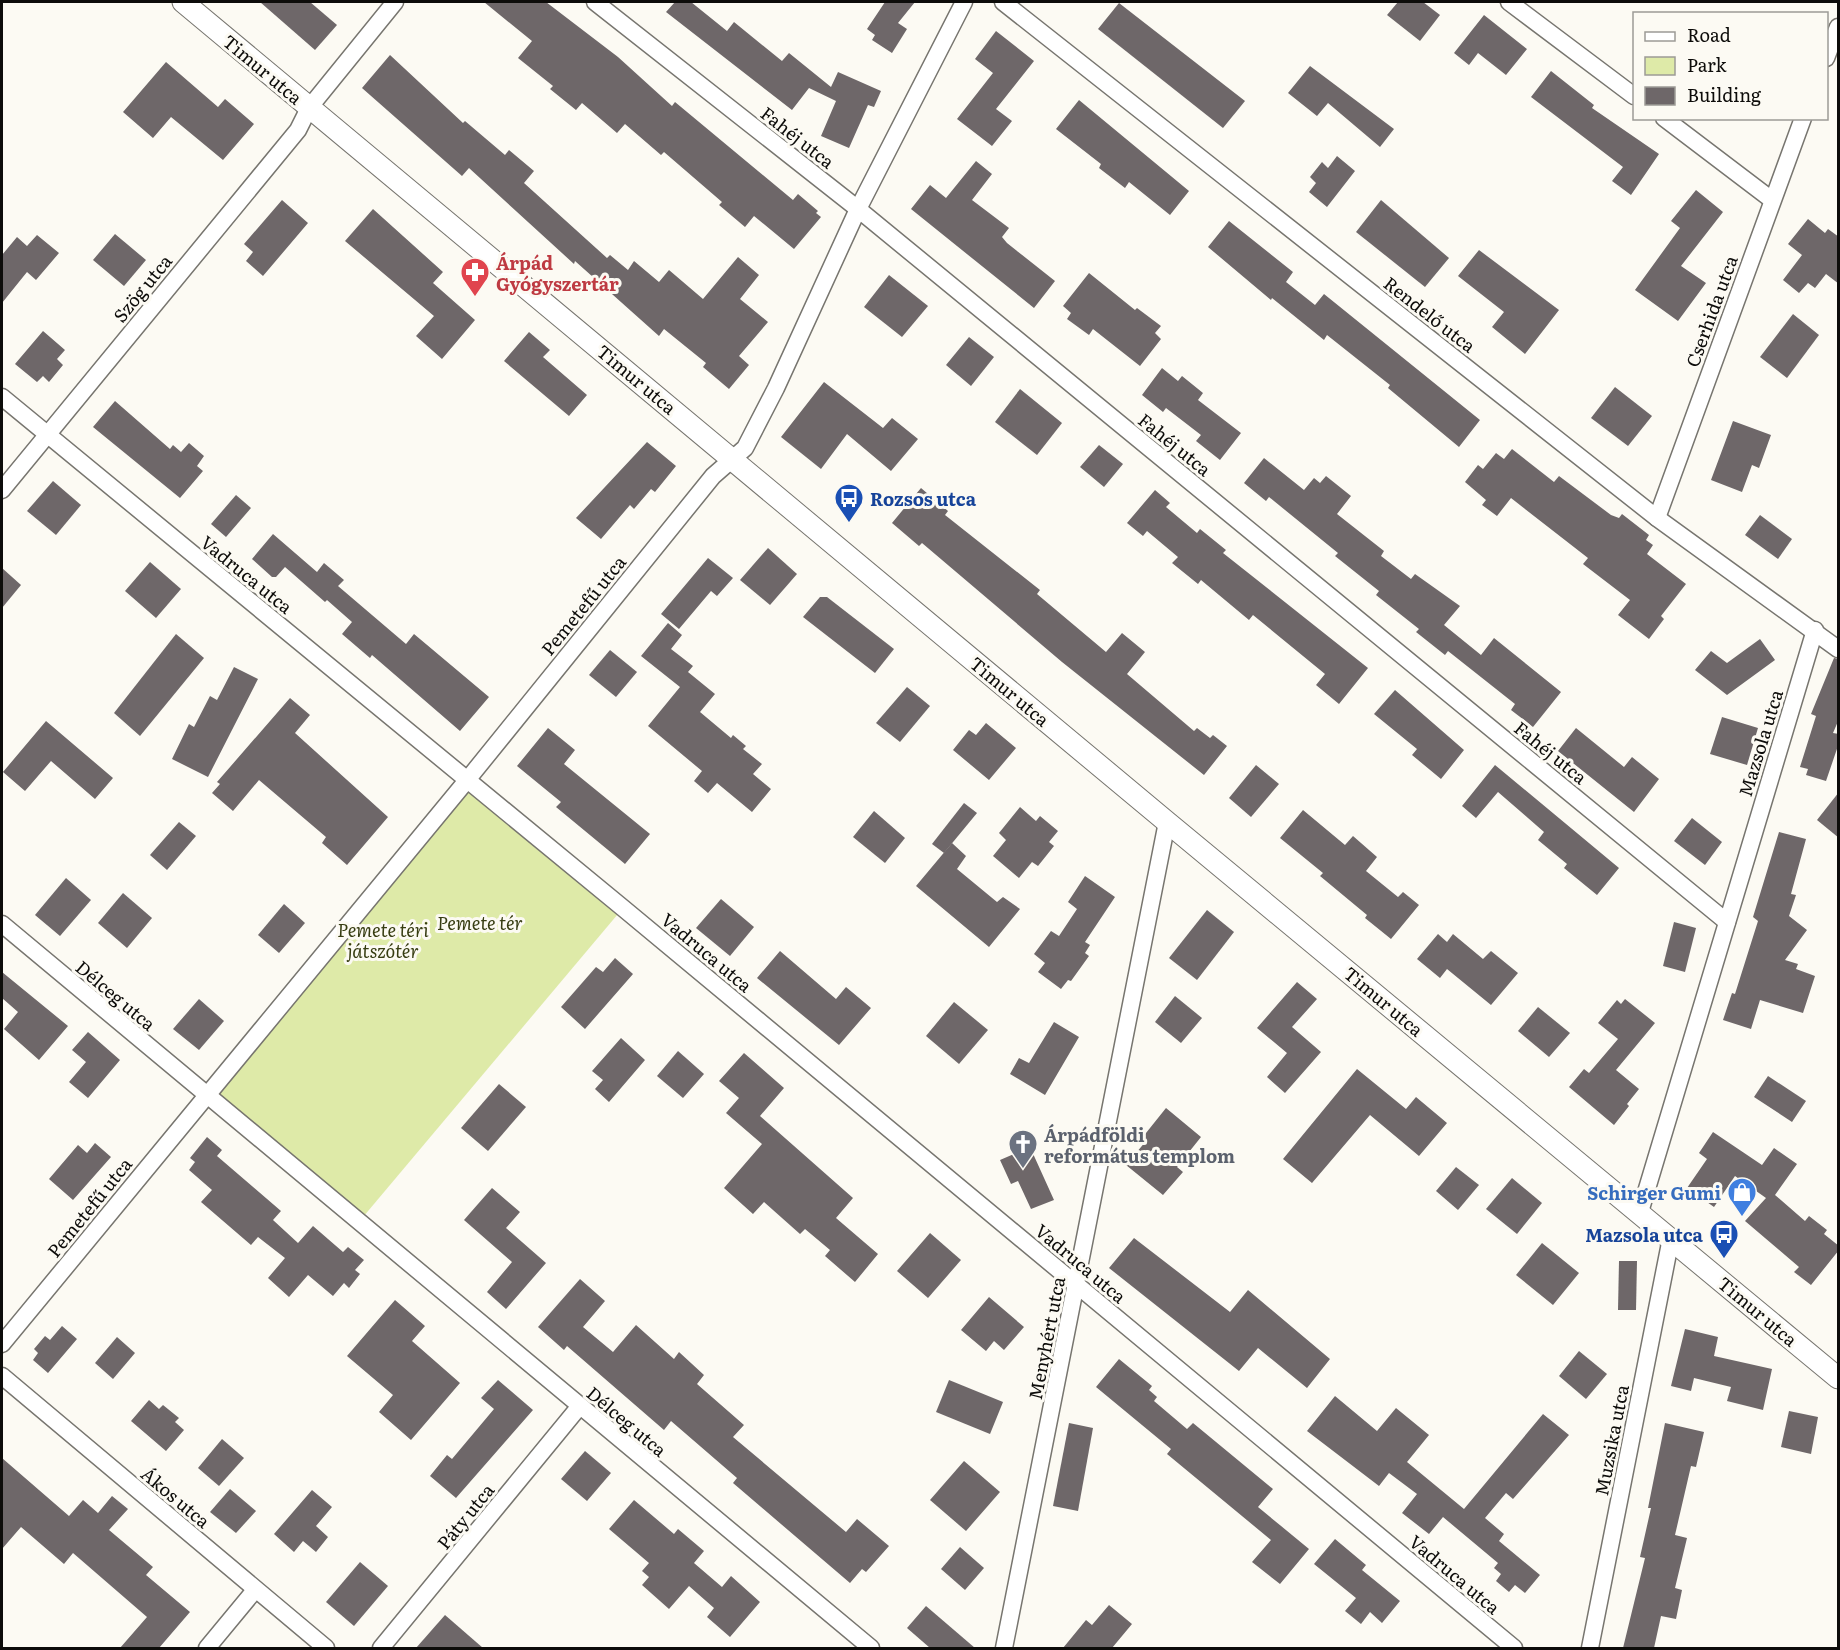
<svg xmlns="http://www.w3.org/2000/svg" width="1840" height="1650" font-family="Literata,serif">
<rect width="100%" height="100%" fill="#fcfaf3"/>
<!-- green -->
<path fill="#deeaa8" d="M468 779 623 908 358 1223 206 1095Z"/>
<!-- building -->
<g fill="#6e6769">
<path d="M260 2H310L337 25 315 50Z"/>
<path d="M484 2H546L618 57 672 106 675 102 793 200 798 194 818 211 816 213 821 217 794 249 754 216 745 227 719 205 722 202 664 152 661 155 625 124 617 133 582 103 576 110 550 89 553 86 518 58 532 41Z"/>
<path d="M675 2H691L727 31 734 22 782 61 789 53 831 87 838 72 881 91 874 107 868 105 849 148 821 136 836 101 809 88 792 110 666 12Z"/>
<path d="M885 2H915L898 23 907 29 892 53 872 40 875 35 867 29Z"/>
<path d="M1398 2H1423L1440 15 1420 41 1387 15Z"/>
<path d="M1119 3 1245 101 1223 128 1098 29Z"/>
<path d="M1484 15 1527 49 1506 75 1478 53 1469 65 1454 53Z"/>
<path d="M996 31 1034 61 996 109 1012 121 992 146 957 119 993 73 975 59Z"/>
<path d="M390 55 463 123 465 121 505 155 509 150 534 171 524 183 607 258 610 255 628 270 634 261 659 282 669 270 703 299 738 257 759 275 740 299 768 322 739 356 749 365 729 389 703 367 706 363 664 329 659 336 575 261 574 264 469 168 462 176 362 88Z"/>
<path d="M166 62 218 107 225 99 254 124 223 160 171 117 153 138 123 112Z"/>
<path d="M1310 66 1394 129 1380 147 1328 103 1317 116 1288 93Z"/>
<path d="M1551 71 1594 105 1592 108 1659 154 1631 195 1612 181 1623 167 1531 97Z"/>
<path d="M1079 100 1189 191 1170 215 1129 182 1125 188 1099 168 1101 164 1056 129Z"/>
<path d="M1337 156 1355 171 1327 207 1309 192 1316 183 1310 177 1322 162 1328 168Z"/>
<path d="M976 161 992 174 972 200 1009 228 1002 237 1007 243 1055 281 1034 308 911 209 930 185 946 198Z"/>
<path d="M1696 190 1723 212 1681 266 1706 283 1678 321 1635 290 1680 228 1671 221Z"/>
<path d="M282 200 308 223 263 276 246 261 253 252 244 244Z"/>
<path d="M1381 200 1449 258 1425 287 1356 232Z"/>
<path d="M373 209 443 272 433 283 475 320 442 359 416 336 434 316 345 241Z"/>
<path d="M1808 219 1825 233 1828 229 1839 237V284L1826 274 1815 288 1808 283 1799 293 1783 280 1802 255 1788 244Z"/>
<path d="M1229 221 1293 272 1286 282 1315 305 1324 294 1480 420 1459 447 1388 388 1390 385 1327 335 1324 340 1272 298 1271 300 1208 247Z"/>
<path d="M115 234 146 260 124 286 93 260Z"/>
<path d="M37 235 59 253 36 280 27 272 2 303V255L17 237 27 246Z"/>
<path d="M1479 250 1559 310 1525 354 1492 327 1504 312 1458 276Z"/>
<path d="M1089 273 1135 310 1137 308 1161 326 1155 333 1161 339 1140 366 1093 329 1089 335 1067 319 1071 313 1063 306Z"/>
<path d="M889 275 928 306 902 337 864 307Z"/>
<path d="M1793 314 1819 335 1787 378 1760 357Z"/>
<path d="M43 331 65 350 57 359 63 365 49 382 43 376 37 382 15 364Z"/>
<path d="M529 332 550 350 543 357 587 395 569 416 504 361Z"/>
<path d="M969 337 994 357 971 386 946 365Z"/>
<path d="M1162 368 1178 381 1182 376 1203 393 1198 400 1241 433 1220 460 1196 441 1201 435 1166 408 1163 412 1142 395Z"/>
<path d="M824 382 883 428 892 418 918 439 891 471 847 434 821 469 781 437Z"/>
<path d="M1615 387 1652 416 1628 446 1591 418Z"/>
<path d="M1020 389 1062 423 1037 455 995 422Z"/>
<path d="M115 401 170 449 173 445 181 452 189 443 204 456 197 466 203 471 180 498 93 427Z"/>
<path d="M1733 421 1771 435 1759 468 1752 465 1742 492 1711 480Z"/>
<path d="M647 442 676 466 655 492 651 489 634 509 630 505 601 539 576 518Z"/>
<path d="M1099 445 1123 464 1104 487 1080 467Z"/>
<path d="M1512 449 1554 482 1559 476 1611 515 1619 518 1622 514 1649 535 1646 540 1653 545 1647 554 1686 584 1661 616 1664 619 1649 639 1618 615 1630 600 1583 564 1588 558 1511 498 1497 516 1482 505 1486 500 1465 482 1478 465 1483 469 1496 453 1504 459Z"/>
<path d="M1264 458 1304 490 1314 478 1320 483 1326 476 1351 496 1337 514 1384 551 1381 556 1411 579 1415 574 1460 606 1444 625 1481 655 1494 638 1561 692 1533 727 1511 710 1515 704 1448 651 1445 655 1416 632 1419 629 1376 595 1379 591 1335 556 1338 553 1269 497 1266 501 1244 483Z"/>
<path d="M53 481 81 505 56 535 27 511Z"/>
<path d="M921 488 948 511 945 515 1040 590 1037 594 1106 652 1122 633 1145 652 1127 674 1194 731 1197 728 1210 738 1213 735 1227 746 1204 775 1062 662 922 543 919 546 892 523Z"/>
<path d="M1155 490 1170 503 1166 507 1197 533 1200 529 1226 550 1223 553 1368 668 1339 704 1316 685 1325 674 1253 615 1249 620 1201 580 1198 584 1172 563 1178 557 1147 531 1143 536 1127 523Z"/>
<path d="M236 495 251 508 226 537 211 524Z"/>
<path d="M1760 515 1792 539 1778 559 1745 535Z"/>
<path d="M273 534 317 572 324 563 344 580 338 586 406 644 414 634 489 697 460 731 372 655 370 658 342 634 352 622 327 600 325 602 285 567 276 577H272L252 559Z"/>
<path d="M768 548 797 574 770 605 740 580Z"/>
<path d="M708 558 733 578 717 596 711 591 679 629 661 614Z"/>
<path d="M150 562 181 589 156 618 125 591Z"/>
<path d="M2 568 21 585 2 608Z"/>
<path d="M820 597H827L894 649 875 673 803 617Z"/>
<path d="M668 623 682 635 671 649 693 666 688 672 715 694 700 712 731 738 733 735 746 746 743 749 762 764 753 774 771 789 752 812 717 783 708 793 694 781 702 771 648 726 680 687 641 656Z"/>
<path d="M176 634 204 658 140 736 114 713Z"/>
<path d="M1760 639 1775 660 1727 695 1695 670 1711 651 1727 663Z"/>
<path d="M610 650 637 672 616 697 589 675Z"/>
<path d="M1834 658 1839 659V719L1833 733 1839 734V743L1826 781 1806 775 1808 769 1800 767 1816 716 1811 714Z"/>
<path d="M234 667 258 679 208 777 172 759 189 724 194 727 210 696 217 700Z"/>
<path d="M907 687 930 706 900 742 876 723Z"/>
<path d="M1395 690 1464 750 1441 779 1412 755 1417 749 1374 714Z"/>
<path d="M290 698 310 715 295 733 388 817 347 865 322 843 326 837 259 780 233 811 212 793 220 784 217 782Z"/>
<path d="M1722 717 1758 728 1747 765 1710 754Z"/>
<path d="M46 721 113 778 95 799 51 761 25 791 3 772Z"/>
<path d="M986 723 1016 748 989 780 953 750 969 730 976 735Z"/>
<path d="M548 728 575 750 564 764 650 834 625 864 556 807 561 802 517 766Z"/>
<path d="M1576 728 1624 767 1632 757 1659 779 1634 812 1558 751Z"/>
<path d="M1256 765 1279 784 1251 817 1229 798Z"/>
<path d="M1495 765 1619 868 1597 895 1564 868 1567 864 1538 840 1544 832 1498 792 1476 818 1462 806Z"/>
<path d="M1839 792V838L1817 820Z"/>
<path d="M964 803 977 813 944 853 932 844Z"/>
<path d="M1020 807 1036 821 1040 816 1058 831 1049 842 1054 846 1038 866 1032 862 1019 878 993 856 1006 840 999 833Z"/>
<path d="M1303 810 1345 845 1353 836 1377 857 1366 871 1398 897 1403 892 1419 905 1391 939 1365 918 1367 915 1320 876 1323 873 1280 838Z"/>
<path d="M874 811 905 838 885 863 853 837Z"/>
<path d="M1692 818 1722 842 1705 865 1674 841Z"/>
<path d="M179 822 196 836 167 870 150 855Z"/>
<path d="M1779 832 1806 839 1791 894 1796 895 1789 916 1807 930 1785 960 1798 964 1796 969 1815 976 1803 1013 1760 1000 1751 1029 1723 1020 1732 993 1735 994 1758 921 1753 917Z"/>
<path d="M952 843 966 856 957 869 997 902 1003 897 1020 909 989 947 916 886Z"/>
<path d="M1085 876 1115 897 1085 942 1090 945 1085 953 1089 956 1071 981 1068 980 1061 989 1038 972 1045 963 1034 954 1051 931 1059 936 1077 909 1068 902Z"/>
<path d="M66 878 91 900 60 936 35 915Z"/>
<path d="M123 893 152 918 127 948 98 923Z"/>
<path d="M721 899 754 927 730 956 696 928Z"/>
<path d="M284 904 305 923 279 953 258 935Z"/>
<path d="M1207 910 1234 932 1197 980 1169 958Z"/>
<path d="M1674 922 1696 928 1685 972 1663 966Z"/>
<path d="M1438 934 1447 942 1453 934 1483 959 1491 951 1518 973 1491 1005 1447 969 1440 978 1417 959Z"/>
<path d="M780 951 836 999 846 987 871 1008 839 1045 757 978Z"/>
<path d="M615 958 633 974 585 1029 561 1007 596 967 603 972Z"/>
<path d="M2 972 68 1026 39 1060 4 1029 18 1012 2 998Z"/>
<path d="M1297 982 1317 999 1292 1027 1321 1052 1285 1093 1267 1077 1287 1053 1257 1028Z"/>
<path d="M1175 996 1202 1018 1181 1043 1155 1022Z"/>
<path d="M199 999 224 1021 199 1050 173 1029Z"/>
<path d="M1625 999 1655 1023 1616 1070 1639 1089 1627 1104 1629 1106 1614 1125 1569 1087 1584 1069 1589 1073 1618 1039 1598 1023 1617 1000 1621 1004Z"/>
<path d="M954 1002 988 1030 959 1064 926 1036Z"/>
<path d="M1538 1007 1570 1033 1549 1057 1518 1031Z"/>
<path d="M1054 1022 1079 1037 1045 1095 1010 1074 1019 1058 1029 1063Z"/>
<path d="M88 1032 120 1060 88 1098 69 1082 86 1062 72 1050Z"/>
<path d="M621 1038 645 1060 609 1102 595 1089 603 1080 592 1071Z"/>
<path d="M678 1051 704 1074 683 1098 657 1076Z"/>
<path d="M744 1053 784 1088 760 1116 853 1198 836 1218 878 1254 855 1282 825 1256 830 1250 805 1229 800 1234 764 1202 753 1214 724 1188 762 1144 726 1113 739 1098 719 1081Z"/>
<path d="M1357 1069 1406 1109 1416 1097 1447 1123 1419 1156 1370 1115 1312 1183 1283 1159Z"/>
<path d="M1768 1076 1806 1101 1792 1122 1754 1097Z"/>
<path d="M499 1084 526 1107 488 1151 461 1128Z"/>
<path d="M1166 1108 1201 1137 1177 1167 1183 1172 1163 1195 1126 1165 1146 1141 1142 1138Z"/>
<path d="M1713 1132 1762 1165 1774 1148 1797 1164 1775 1195 1805 1221 1809 1216 1827 1230 1824 1234 1839 1246V1250L1811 1285 1794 1272 1799 1267 1745 1221 1766 1198 1735 1176 1714 1207 1687 1188 1707 1159 1699 1153Z"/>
<path d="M207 1137 222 1150 217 1156 281 1211 273 1220 298 1243 313 1226 343 1252 348 1247 364 1260 355 1270 360 1274 349 1288 344 1283 333 1296 308 1275 289 1297 268 1278 285 1258 258 1237 251 1245 201 1202 212 1190 189 1170 195 1162 190 1158Z"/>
<path d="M95 1143 111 1157 73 1200 49 1179 78 1145 87 1153Z"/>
<path d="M1030 1147 1054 1200 1031 1209 1018 1181 1011 1184 1000 1160Z"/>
<path d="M1456 1167 1479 1185 1458 1210 1436 1191Z"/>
<path d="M1512 1178 1542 1203 1517 1234 1486 1209Z"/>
<path d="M492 1188 520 1212 506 1228 546 1263 506 1309 487 1292 512 1262 464 1220Z"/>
<path d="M930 1233 961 1260 928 1298 897 1271Z"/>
<path d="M1134 1238 1230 1312 1248 1290 1330 1359 1307 1388 1258 1348 1239 1371 1109 1268Z"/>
<path d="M1542 1243 1579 1273 1553 1305 1516 1275Z"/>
<path d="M1619 1261H1637L1636 1310H1618Z"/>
<path d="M580 1279 605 1301 583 1327 613 1352 636 1325 674 1359 679 1352 704 1375 697 1384 744 1425 733 1437 846 1532 857 1519 889 1546 866 1572 862 1569 850 1583 733 1483 737 1478 671 1421 664 1430 567 1346 564 1350 538 1327Z"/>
<path d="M989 1297 1024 1327 1004 1350 994 1341 986 1351 961 1330Z"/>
<path d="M395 1300 425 1326 412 1341 460 1383 411 1440 379 1412 393 1395 347 1356Z"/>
<path d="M62 1326 77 1339 48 1373 33 1360 38 1353 34 1349 45 1336 50 1340Z"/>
<path d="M1685 1329 1718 1337 1714 1356 1772 1369 1763 1410 1727 1401 1731 1387 1694 1378 1691 1391 1671 1386Z"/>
<path d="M117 1337 135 1353 113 1379 95 1363Z"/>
<path d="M1579 1351 1607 1374 1586 1399 1559 1376Z"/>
<path d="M1119 1359 1152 1386 1149 1390 1157 1397 1154 1401 1187 1429 1193 1423 1273 1489 1258 1507 1309 1549 1280 1584 1252 1562 1271 1540 1167 1454 1171 1449 1096 1387Z"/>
<path d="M498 1380 533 1410 456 1498 430 1476 447 1455 452 1459 494 1409 481 1398Z"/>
<path d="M949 1380 1003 1402 990 1434 936 1412Z"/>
<path d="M1335 1396 1377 1431 1396 1408 1429 1435 1407 1462 1464 1509 1543 1414 1569 1435 1513 1499 1506 1493 1485 1518 1504 1534 1499 1541 1540 1575 1525 1593 1515 1585 1509 1592 1496 1581 1501 1574 1494 1568 1498 1563 1443 1517 1429 1534 1402 1513 1417 1494 1389 1473 1379 1486 1307 1431Z"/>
<path d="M149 1400 159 1409 163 1405 179 1418 175 1422 184 1430 166 1451 131 1421Z"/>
<path d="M1789 1411 1818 1417 1811 1454 1781 1447Z"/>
<path d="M1069 1423 1093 1428 1078 1511 1053 1506Z"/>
<path d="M1665 1423 1704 1432 1696 1467 1691 1466 1675 1535 1687 1538 1675 1588 1682 1590 1676 1619 1661 1616 1654 1648H1623L1645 1558 1640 1557 1651 1508H1648Z"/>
<path d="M222 1439 244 1458 219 1486 198 1468Z"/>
<path d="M585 1451 611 1473 587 1501 561 1479Z"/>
<path d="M2 1458 69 1516 83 1500 98 1513 112 1496 128 1509 109 1530 153 1567 146 1575 190 1612 159 1648H120L147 1617 73 1553 64 1564 21 1527 2 1549Z"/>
<path d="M964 1461 1000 1492 966 1531 930 1500Z"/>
<path d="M230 1489 256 1511 236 1533 210 1512Z"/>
<path d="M312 1490 332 1507 316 1526 328 1537 316 1552 303 1541 294 1552 274 1534Z"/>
<path d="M634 1500 674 1534 678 1529 704 1551 694 1563 722 1587 731 1576 760 1602 730 1637 707 1617 714 1608 689 1586 669 1609 642 1585 649 1577 642 1571 649 1563 609 1529Z"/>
<path d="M1335 1539 1366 1565 1362 1570 1400 1601 1382 1623 1370 1612 1361 1624 1345 1611 1356 1598 1314 1564Z"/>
<path d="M960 1547 984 1568 965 1590 941 1569Z"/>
<path d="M360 1562 388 1586 354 1626 326 1602Z"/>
<path d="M1109 1605 1132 1624 1112 1648H1063L1086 1620 1092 1625Z"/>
<path d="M926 1606 975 1648H930L907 1628Z"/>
<path d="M445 1615 483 1648H416Z"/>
</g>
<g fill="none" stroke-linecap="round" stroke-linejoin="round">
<!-- minor casing -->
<g stroke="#77756f" stroke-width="19">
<g id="minor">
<path d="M595 2 858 209 1727 922"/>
<path d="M1003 2 1657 518 1838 649"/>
<path d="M1509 2 1634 96"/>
<path d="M1826 58 1838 27"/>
<path d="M1664 118 1772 200"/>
<path d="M2 397 623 908 1514 1648"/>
<path d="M2 490 298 130 309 108 395 2"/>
<path d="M1657 518 1803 118"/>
<path d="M2 924 871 1648"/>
<path d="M1640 1212 1815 630"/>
<path d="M2 1344 468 779 713 476 745 448 776 388 858 209 964 2"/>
<path d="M2 1376 326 1648"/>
<path d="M207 1648 255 1590"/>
<path d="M381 1648 579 1407"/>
<path d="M1004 1648 1167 822"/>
<path d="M1590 1648 1671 1238"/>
</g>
</g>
<!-- tertiary casing -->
<g stroke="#77756f" stroke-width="23">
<path id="tertiary" d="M183 2 1167 822 1838 1378"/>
</g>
<!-- minor -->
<use href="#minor" stroke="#fff" stroke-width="16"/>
<!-- tertiary -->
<use href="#tertiary" stroke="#fff" stroke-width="21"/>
</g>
<!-- icons -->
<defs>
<g id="pharmacy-pin" transform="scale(1.5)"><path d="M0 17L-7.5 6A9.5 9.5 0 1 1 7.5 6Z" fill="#e0444e" stroke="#fcfaf3"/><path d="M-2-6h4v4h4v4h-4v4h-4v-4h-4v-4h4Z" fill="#fff"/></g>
<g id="bus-pin" transform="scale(1.5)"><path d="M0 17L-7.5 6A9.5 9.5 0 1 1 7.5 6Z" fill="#1a4fb4" stroke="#fcfaf3"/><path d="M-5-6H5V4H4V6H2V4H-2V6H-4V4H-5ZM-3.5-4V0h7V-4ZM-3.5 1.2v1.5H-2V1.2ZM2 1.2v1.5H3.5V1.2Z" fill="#fff"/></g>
<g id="church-pin" transform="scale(1.5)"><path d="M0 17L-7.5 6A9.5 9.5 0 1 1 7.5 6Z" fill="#6b7280" stroke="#fcfaf3"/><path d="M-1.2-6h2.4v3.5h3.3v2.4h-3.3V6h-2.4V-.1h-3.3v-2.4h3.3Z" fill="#fff"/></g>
<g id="shop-pin" transform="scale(1.5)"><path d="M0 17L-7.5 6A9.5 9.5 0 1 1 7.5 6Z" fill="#3f7fe0" stroke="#fcfaf3"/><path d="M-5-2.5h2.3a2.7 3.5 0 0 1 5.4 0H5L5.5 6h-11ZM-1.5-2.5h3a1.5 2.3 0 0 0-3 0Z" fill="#fff"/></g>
</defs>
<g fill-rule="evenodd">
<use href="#pharmacy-pin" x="475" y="272"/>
<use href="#bus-pin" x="849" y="498"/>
<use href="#church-pin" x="1023" y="1144"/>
<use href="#shop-pin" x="1742" y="1192"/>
<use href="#bus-pin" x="1724" y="1234"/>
</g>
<g text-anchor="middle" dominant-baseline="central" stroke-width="6" stroke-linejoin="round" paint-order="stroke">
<!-- street labels -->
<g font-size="18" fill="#0d0c0a" stroke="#fcfaf3">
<text transform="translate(263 69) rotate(40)">Timur utca</text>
<text transform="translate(798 137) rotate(38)">Fahéj utca</text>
<text transform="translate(142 288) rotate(-51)">Szög utca</text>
<text transform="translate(1711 311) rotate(-70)">Cserhida utca</text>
<text transform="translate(1430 314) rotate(38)">Rendelő utca</text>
<text transform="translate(637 379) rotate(40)">Timur utca</text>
<text transform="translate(1175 444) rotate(39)">Fahéj utca</text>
<text transform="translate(247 574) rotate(39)">Vadruca utca</text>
<text transform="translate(583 605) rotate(-51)">Pemetefű utca</text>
<text transform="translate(1010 691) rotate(40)">Timur utca</text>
<text transform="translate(1760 743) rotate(-73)">Mazsola utca</text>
<text transform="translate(1551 752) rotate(39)">Fahéj utca</text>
<text transform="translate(707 952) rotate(40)">Vadruca utca</text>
<text transform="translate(116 995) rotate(40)">Délceg utca</text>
<text transform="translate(1384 1001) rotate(40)">Timur utca</text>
<text transform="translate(89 1207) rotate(-51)">Pemetefű utca</text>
<text transform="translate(1081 1263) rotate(40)">Vadruca utca</text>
<text transform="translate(1758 1311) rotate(40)">Timur utca</text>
<text transform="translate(1046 1338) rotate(-79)">Menyhért utca</text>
<text transform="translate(627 1421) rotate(40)">Délceg utca</text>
<text transform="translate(1611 1440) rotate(-79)">Muzsika utca</text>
<text transform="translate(176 1497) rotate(40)">Ákos utca</text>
<text transform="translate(465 1516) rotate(-51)">Páty utca</text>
<text transform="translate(1455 1574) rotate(40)">Vadruca utca</text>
</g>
<!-- health labels -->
<g font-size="18" font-weight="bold" fill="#be3a42" stroke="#fcfaf3" text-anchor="start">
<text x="496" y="262">Árpád<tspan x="496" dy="21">Gyógyszertár</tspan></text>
</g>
<!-- transit labels -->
<g font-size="18" font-weight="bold" fill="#164399" stroke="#fcfaf3" text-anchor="start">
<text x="870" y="498">Rozsos utca</text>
<text x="1703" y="1234" text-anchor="end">Mazsola utca</text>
</g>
<!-- park labels -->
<g font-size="18" font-style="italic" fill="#373d12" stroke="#fcfaf3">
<text x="480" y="922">Pemete tér</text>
<text x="383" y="929">Pemete téri<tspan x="383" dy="21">játszótér</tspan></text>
</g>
<!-- worship labels -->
<g font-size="18" font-weight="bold" fill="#5b616d" stroke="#fcfaf3" text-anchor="start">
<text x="1044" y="1134">Árpádföldi<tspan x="1044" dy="21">református templom</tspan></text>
</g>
<!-- shop labels -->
<g font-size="18" font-weight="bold" fill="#366cbe" stroke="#fcfaf3" text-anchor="end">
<text x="1721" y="1192">Schirger Gumi</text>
</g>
</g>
<!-- border -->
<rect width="1840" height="1650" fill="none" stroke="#0d0c0a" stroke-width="6"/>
<!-- legend -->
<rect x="1633" y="12" width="195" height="108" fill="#fcfaf3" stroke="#9c9b96" stroke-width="1.5"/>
<rect x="1645" y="32" width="30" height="9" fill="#ffffff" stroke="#9c9b96" stroke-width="1.5"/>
<text x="1687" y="42" font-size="18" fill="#0d0c0a">Road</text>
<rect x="1645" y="57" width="30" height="18" fill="#deeaa8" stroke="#9c9b96" stroke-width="1.5"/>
<text x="1687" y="72" font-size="18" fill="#0d0c0a">Park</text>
<rect x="1645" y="87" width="30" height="18" fill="#6e6769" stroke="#9c9b96" stroke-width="1.5"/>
<text x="1687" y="102" font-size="18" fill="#0d0c0a">Building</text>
</svg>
